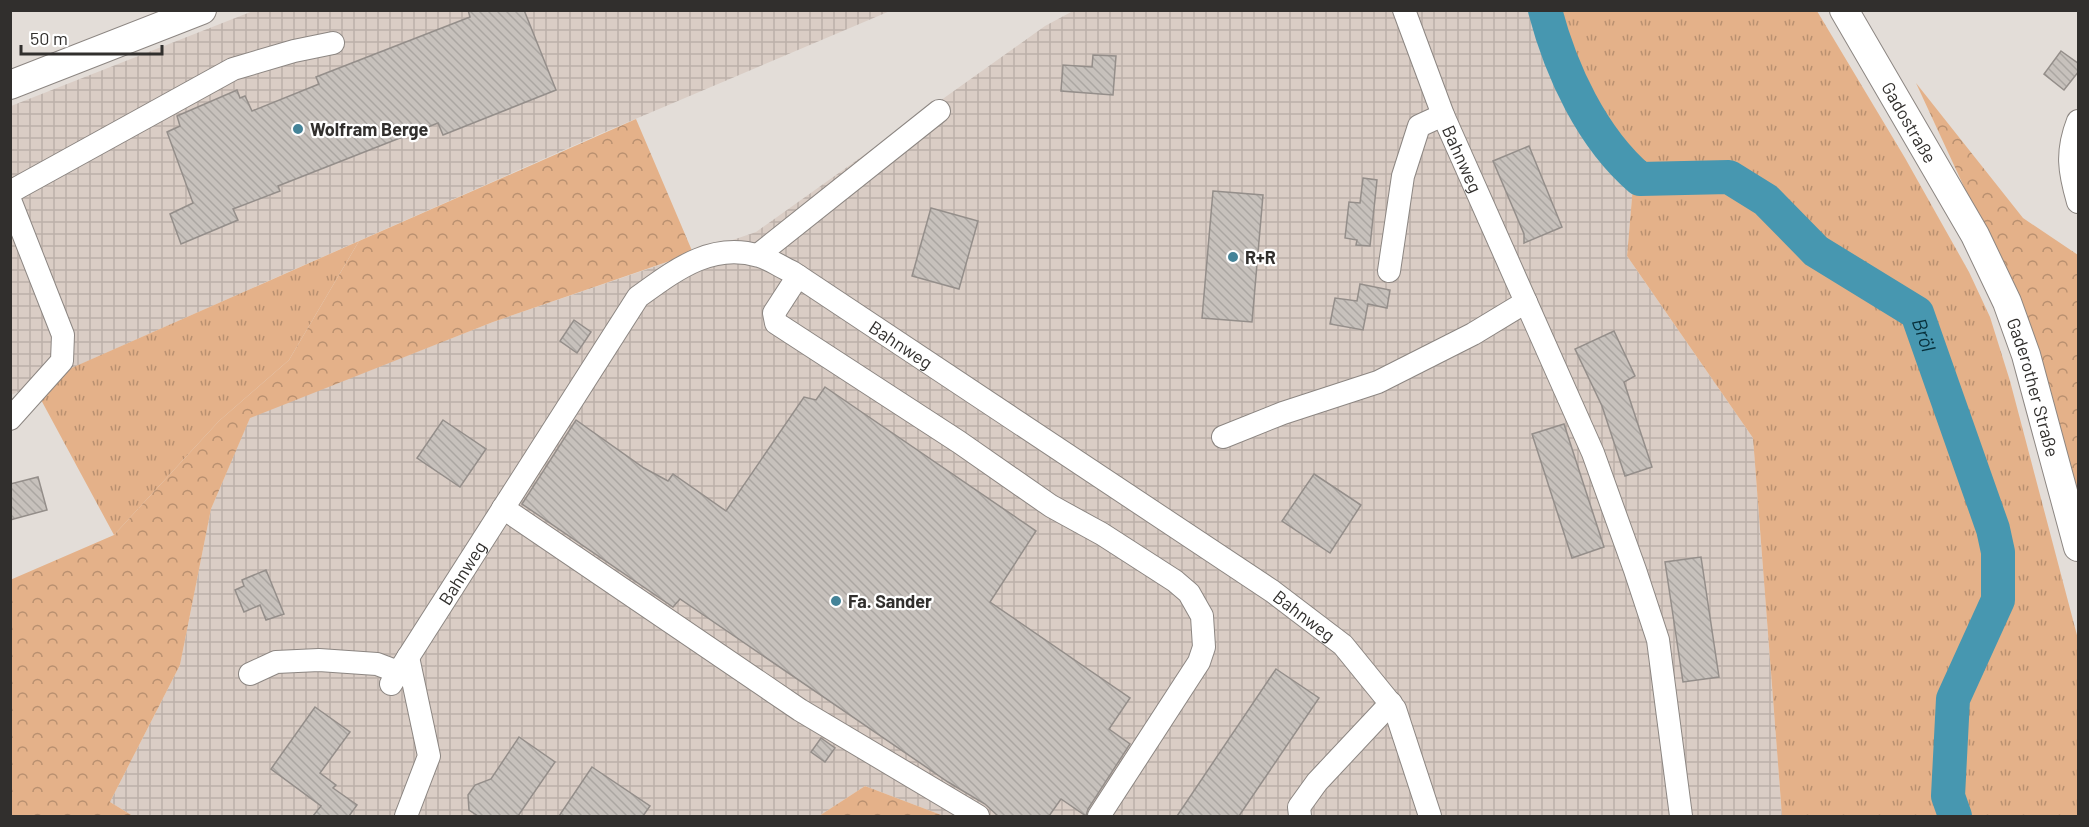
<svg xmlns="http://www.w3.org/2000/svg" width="2089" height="827" font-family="Barlow,sans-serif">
<defs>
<pattern id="industrial-grid" width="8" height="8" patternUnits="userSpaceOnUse" patternTransform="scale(1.5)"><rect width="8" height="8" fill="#dacdc5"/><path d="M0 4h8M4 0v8" fill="none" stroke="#bcb0aa"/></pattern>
<pattern id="grass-tufts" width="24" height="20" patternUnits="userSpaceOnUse" patternTransform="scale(1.5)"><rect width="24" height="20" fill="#e4b189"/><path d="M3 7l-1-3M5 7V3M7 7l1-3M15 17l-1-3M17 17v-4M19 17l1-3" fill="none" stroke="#b99070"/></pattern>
<pattern id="forest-crowns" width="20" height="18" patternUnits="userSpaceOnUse" patternTransform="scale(1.5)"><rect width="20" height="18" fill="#e4b189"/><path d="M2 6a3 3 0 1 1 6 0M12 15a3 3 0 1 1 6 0" fill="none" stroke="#b99070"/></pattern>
<pattern id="building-back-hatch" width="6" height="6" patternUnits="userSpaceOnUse" patternTransform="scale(1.5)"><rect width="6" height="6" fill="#c7c1bc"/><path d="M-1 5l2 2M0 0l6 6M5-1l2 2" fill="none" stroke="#aba6a2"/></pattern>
</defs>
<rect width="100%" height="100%" fill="#e3ddd8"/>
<!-- industrial -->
<g fill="url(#industrial-grid)">
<path d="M253 11H890L600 134 11 395V106Z"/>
<path d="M1073 11H1541L1633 186 1627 256 1753 438 1782 816H944L865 786 819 816H133L110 802 180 665 211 509 250 417 493 322 756 232 1045 26Z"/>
</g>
<!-- grass -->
<g fill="url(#grass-tufts)">
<path d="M1541 11H1817L1905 158 1969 272 1990 317 2010 381 2078 639V816H1782L1753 438 1627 256 1633 186Z"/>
<path d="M359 241 289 360 219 421 114 535 33 385Z"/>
</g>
<!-- forest -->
<g fill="url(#forest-crowns)">
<path d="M1916 83 2023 218 2078 255V499L2014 295Z"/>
<path d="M636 119 693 253 493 322 250 418 211 509 180 665 110 802 133 816H11L10 580 114 535 219 421 289 360 359 241Z"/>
<path d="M865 786 944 816H819Z"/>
</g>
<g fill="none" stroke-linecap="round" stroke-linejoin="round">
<!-- river -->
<path stroke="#4797b0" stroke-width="34" id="s1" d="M1545 10C1561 71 1592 138 1640 179L1729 177 1766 200 1816 251 1917 313 1993 529 1998 552V600L1953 699 1948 796 1955 816"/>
</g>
<!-- building -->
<g fill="url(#building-back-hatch)" stroke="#948e8a" stroke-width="1.5">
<path d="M468 10H524L556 90 443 135 438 123 278 186 280 191 233 209 238 220 181 244 170 214 193 203 167 132 180 126 177 116 237 90 240 98 245 96 252 111 319 84 316 77 470 17Z"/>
<path d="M2061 51 2079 64V71L2064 90 2044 74Z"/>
<path d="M1093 55 1116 56 1113 95 1061 91 1063 65 1092 67Z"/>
<path d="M1529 146 1562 227 1524 243V234L1493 161Z"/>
<path d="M1363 178 1377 180 1370 246 1356 245 1357 240 1345 238 1349 202 1360 203Z"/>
<path d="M1213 191 1263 195 1252 322 1202 318Z"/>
<path d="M931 208 978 221 959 289 912 276Z"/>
<path d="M1360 284 1390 290 1387 308 1368 304 1363 330 1330 324 1335 298 1357 301Z"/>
<path d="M574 320 591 332 577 353 560 341Z"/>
<path d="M1614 331 1635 376 1624 382 1652 467 1625 476 1602 406 1575 349Z"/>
<path d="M825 387 1036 531 990 602 1130 698 1109 729 1130 744 1088 809 1086 816 1061 799 1049 816H998L985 804 948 782 680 599 673 607 522 504 576 420 644 468 668 481 673 474 726 511 804 397 816 400Z"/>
<path d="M443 420 486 449 460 487 417 458Z"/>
<path d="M1564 424 1604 547 1572 558 1532 434Z"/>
<path d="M1314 474 1361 505 1330 553 1282 521Z"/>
<path d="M38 477 47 510 10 520V484Z"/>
<path d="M1701 557 1719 677 1683 682 1665 562Z"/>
<path d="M266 570 284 614 266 620 260 605 244 612 235 590 244 586 242 580Z"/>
<path d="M1276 669 1319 698 1239 816H1177Z"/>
<path d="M315 707 350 732 320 773 336 785 333 788 357 805 349 816H313L321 806 271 769Z"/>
<path d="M519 737 555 762 518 816H478L469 810 468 795 475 785 491 779Z"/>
<path d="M821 738 835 748 825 762 811 752Z"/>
<path d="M592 767 650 806 643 816H559Z"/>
</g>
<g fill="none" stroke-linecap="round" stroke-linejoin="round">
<!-- minor casing -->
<g stroke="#8c8682" stroke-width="24">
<g id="minor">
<path id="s2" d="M1404 10 1443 115 1593 453 1635 570 1658 640 1681 816"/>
<path d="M2078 121C2066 152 2069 171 2078 202"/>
<path d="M10 192 233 69 294 51 333 43"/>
<path d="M10 200 63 335 62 361 10 419"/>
<path d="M758 255 939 111"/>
<path d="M1389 271 1403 176 1419 126 1443 115"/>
<path d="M798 276 774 313 776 323 959 442 1051 506 1102 534 1175 581 1189 593 1202 616 1204 647 1199 662 1099 816"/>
<path d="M1223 437 1283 413 1378 382 1473 334 1526 302"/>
<path d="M503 508 800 710 978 816"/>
<path d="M250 674 276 662 319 660 377 664 398 672"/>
<path id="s3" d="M391 684 638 297C673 272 711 241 759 256 770 259 781 267 792 272L1272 591 1343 645 1395 709 1430 816"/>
<path d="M406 816 429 756 408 657"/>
<path d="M1300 816 1299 807 1317 782 1391 703"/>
</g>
</g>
<!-- major casing -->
<g stroke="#8c8682" stroke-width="30">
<g id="major">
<path id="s4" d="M1844 10 1975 235 2007 302 2026 355 2078 547"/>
<path d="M10 85 202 10"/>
</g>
</g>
<!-- minor -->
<use href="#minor" stroke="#fff" stroke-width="22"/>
<!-- major -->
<use href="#major" stroke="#fff" stroke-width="28"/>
</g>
<!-- markers -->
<g fill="#448398" stroke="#fff" stroke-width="2">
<circle cx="298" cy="129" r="6"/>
<circle cx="1233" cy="257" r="6"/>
<circle cx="836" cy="601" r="6"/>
</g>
<g text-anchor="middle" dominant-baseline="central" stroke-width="4.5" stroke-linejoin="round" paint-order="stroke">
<!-- street labels -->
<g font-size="18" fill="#312f2d" stroke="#fff">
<text stroke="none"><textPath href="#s4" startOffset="130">Gadostraße</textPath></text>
<text stroke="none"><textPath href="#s2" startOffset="160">Bahnweg</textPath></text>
<text stroke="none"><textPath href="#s3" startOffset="760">Bahnweg</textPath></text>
<text stroke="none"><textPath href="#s4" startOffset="424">Gaderother Straße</textPath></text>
<text stroke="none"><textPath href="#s3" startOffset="132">Bahnweg</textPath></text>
<text stroke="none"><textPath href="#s3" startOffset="1246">Bahnweg</textPath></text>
</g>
<!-- poi labels -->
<g font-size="18" font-weight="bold" fill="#312f2d" stroke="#fff" text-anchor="start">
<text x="310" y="129">Wolfram Berge</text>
<text x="1245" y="257">R+R</text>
<text x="848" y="601">Fa. Sander</text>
</g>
<!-- water labels -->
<g font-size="20" font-style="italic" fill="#072f3a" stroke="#fff">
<text stroke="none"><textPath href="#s1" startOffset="542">Bröl</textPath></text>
</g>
</g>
<!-- border -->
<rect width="2089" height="827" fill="none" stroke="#312f2d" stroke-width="24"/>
<!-- scale -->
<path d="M21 45v9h141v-9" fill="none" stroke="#312f2d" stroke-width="3"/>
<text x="30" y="45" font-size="18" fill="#312f2d" stroke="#ffffff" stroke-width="4.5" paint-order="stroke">50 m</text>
</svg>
